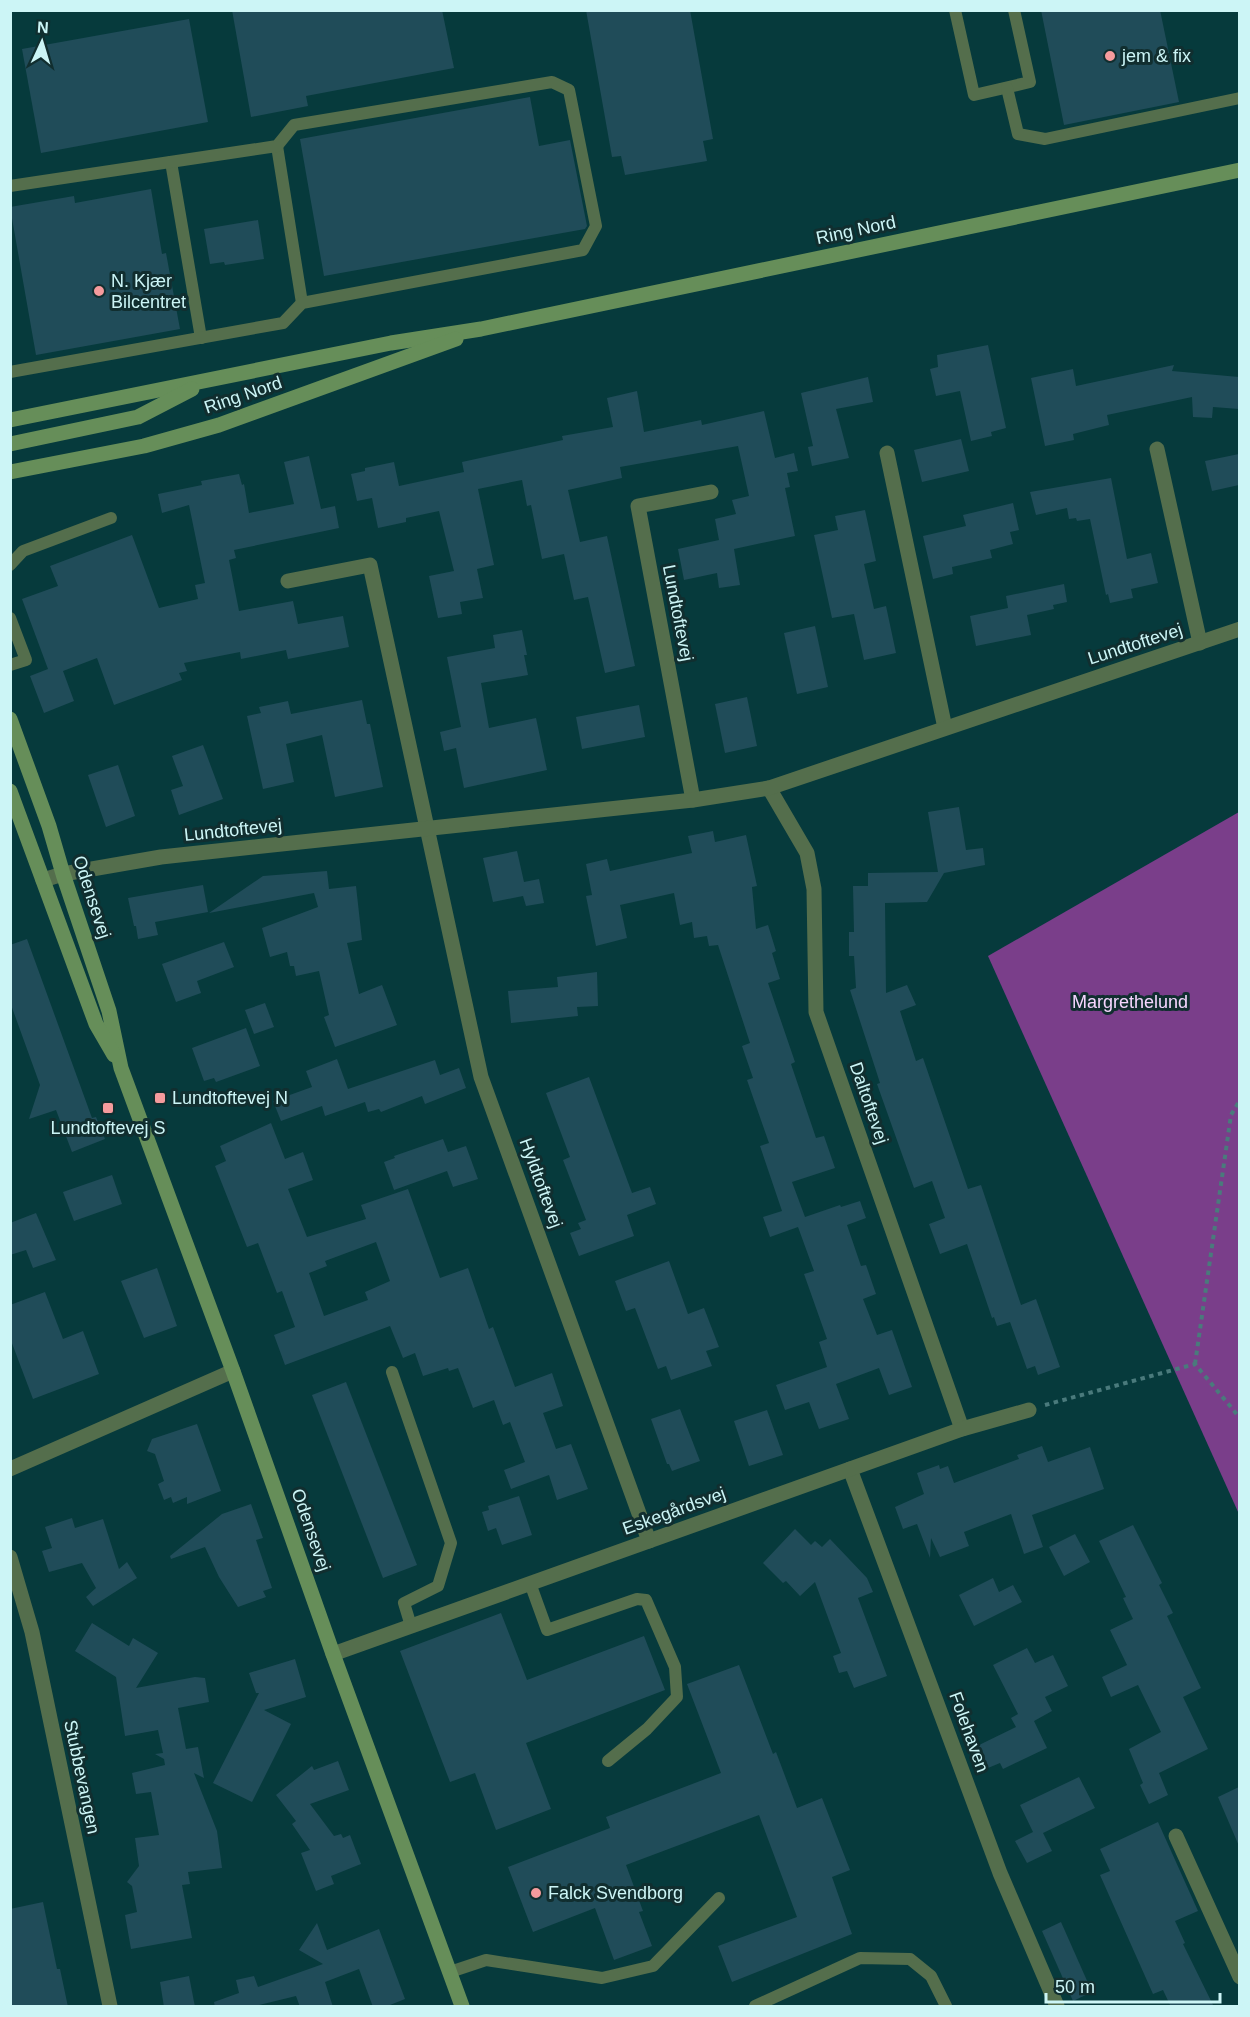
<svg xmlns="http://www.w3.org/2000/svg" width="1250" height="2017" font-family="Arial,sans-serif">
<rect width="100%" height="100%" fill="#063a3c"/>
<!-- forest -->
<path fill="#7a3e8a" d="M1239 812V1514L988 956Z"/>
<!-- building -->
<g fill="#204c59" fill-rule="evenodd">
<path d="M232 10H442L454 68 306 96 308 106 251 117Z"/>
<path d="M586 10H690L713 139 703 141 707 161 625 175 621 156 612 157Z"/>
<path d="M1041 10H1160L1179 102 1064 125Z"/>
<path d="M189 19 208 122 41 153 22 49Z"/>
<path d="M530 97 539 146 570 140 587 226 585 229 324 276 300 139Z"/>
<path d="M151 189 162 254 166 253 180 329 36 355 10 207 74 196 75 203Z"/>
<path d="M258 220 264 259 225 265 224 262 210 264 204 229Z"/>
<path d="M988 345 1006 428 991 432 992 436 971 441 960 391 936 396 930 369 938 367 937 355Z"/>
<path d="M1174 365 1172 371 1239 377V409L1213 407 1212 418 1193 417 1192 397 1107 415 1109 425 1073 434 1074 440 1045 446 1031 378 1073 369 1076 386Z"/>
<path d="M868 377 873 402 836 409 849 458 812 466 808 447 813 446 801 393Z"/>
<path d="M637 391 644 432 701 420 702 425 764 411 775 458 794 453 798 471 787 473 790 487 785 488 795 536 734 549 740 585 719 588 717 573 684 580 678 549 719 540 715 519 736 514 732 500 749 496 738 446 620 467 622 478 568 490 580 542 607 536 635 666 605 673 588 597 574 600 564 554 542 559 531 505 527 506 522 480 478 489 494 565 477 569 483 598 460 602 462 614 438 618 429 576 454 571 439 511 406 518V522L378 528 372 498 357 501 351 474 365 471V468L394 462 399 486 464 472 462 462 563 440 562 436 613 427 607 398Z"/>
<path d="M961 439 969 471 922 482 914 450Z"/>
<path d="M1239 454V485L1212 491 1205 461Z"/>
<path d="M309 456 321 509 335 506 339 528 234 550 236 558 229 560 239 611 293 601 298 624 343 616 349 647 288 659 286 650 241 659 240 652 184 663 187 671 179 673 182 680 114 705 97 658 63 671 74 701 44 713 30 676 48 669 22 599 58 586 50 566 132 535 159 608 198 599 195 585 205 583 189 505 162 513 158 494 202 485 201 481 239 474 242 485 244 484 249 513 294 504 284 462Z"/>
<path d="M1111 478 1127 559 1151 553 1158 583 1131 589 1133 598 1110 603 1108 594 1106 595 1090 519 1077 521 1076 518 1069 519 1067 508 1036 515 1030 492Z"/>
<path d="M1013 503 1019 530 1010 532 1013 544 990 550 992 558 952 567 953 574 933 579 923 536 966 526 963 515Z"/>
<path d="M865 510 876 561 864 564 874 609 886 606 896 653 864 660 854 614 832 618 814 535 838 530 835 516Z"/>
<path d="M1064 584 1067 602 1053 605 1054 609 1027 615 1031 635 976 646 970 616 1008 608 1006 596Z"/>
<path d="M815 626 828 687 797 694 784 633Z"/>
<path d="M522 630 527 655H524L528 675 481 683 489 728 536 718 547 770 464 788 456 748 444 751 440 732 461 727 447 657 495 648 493 635Z"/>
<path d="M747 697 757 746 725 753 715 704Z"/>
<path d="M362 700 367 724H370L383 787 335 797 322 735 286 744 294 782 263 789 247 716 261 713 259 707 288 701 291 714Z"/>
<path d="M639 705 645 737 582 749 576 717Z"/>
<path d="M203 745 223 799 179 815 171 790 183 786 172 756Z"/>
<path d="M118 765 135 816 106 827 88 775Z"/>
<path d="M959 807 966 850 983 848 985 865 944 873 927 902 885 903 886 993 907 985 916 1005 900 1011 916 1061 923 1058 968 1189 981 1185 1021 1305 1036 1299 1060 1367 1038 1375 1035 1366 1027 1369 1010 1322 997 1326 994 1317 992 1318 967 1244 940 1254 929 1224 945 1218 932 1181 914 1188 877 1084 880 1083 850 990 856 988 854 956H849V932H854L853 886H868V873L938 872 928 812Z"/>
<path d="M713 831 715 842 746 835 757 886 752 887 756 929 768 925 776 951 772 953 780 979 768 983 795 1062 791 1064 816 1138 824 1136 835 1168 792 1182 805 1217 840 1205 841 1207 860 1201 866 1218 847 1225 861 1266 866 1265 876 1294 863 1299 877 1335 892 1330 912 1387 889 1395 879 1368 836 1384 849 1419 819 1429 809 1402 785 1410 776 1385 827 1367 819 1342 827 1339 804 1274 814 1271 798 1227 770 1237 763 1217 782 1211 760 1146 769 1143 747 1080 753 1078 742 1046 750 1043 718 945 709 946 707 936 694 938 692 922 680 925 674 893 620 905 627 938 596 946 586 896 592 895 586 864 607 859 610 871 692 853 688 836Z"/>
<path d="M517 851 524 882 539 879 544 903 526 906 523 896 493 902 483 858Z"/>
<path d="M327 871 329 889 356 886 362 940 347 943 359 994 382 985 397 1025 335 1047 324 1017 329 1015 319 971 296 976 294 966H290L287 952 270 957 262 928 318 907 314 893 209 913 263 876Z"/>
<path d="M203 885 208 912 155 922 158 935 138 939 136 926H134L128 898Z"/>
<path d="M27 939 92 1118 96 1117 105 1139 72 1152 56 1110 29 1119 40 1085 10 1002V945Z"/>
<path d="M224 942 234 967 197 981 201 993 176 1002 162 964Z"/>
<path d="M597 972 598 1006 577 1007 578 1016 511 1023 508 991 558 987 557 977Z"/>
<path d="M265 1003 274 1027 254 1034 245 1010Z"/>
<path d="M246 1028 260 1066 216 1082 214 1078 204 1081 192 1048Z"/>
<path d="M337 1059 348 1089 435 1060 440 1075 459 1068 466 1088 425 1104 422 1096 381 1112 379 1109 368 1112 365 1102 325 1116 322 1106 281 1121 273 1101 312 1087 306 1071Z"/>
<path d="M589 1077 632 1193 650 1187 656 1204 627 1215 634 1236 579 1256 570 1233 581 1229 578 1223 586 1220 563 1160 570 1157 546 1093Z"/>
<path d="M271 1123 285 1159 303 1152 313 1180 288 1189 307 1237 366 1219 361 1205 408 1189 440 1278 468 1268 489 1329 493 1327 515 1387 552 1373 563 1406 543 1413 556 1449 571 1444 588 1489 557 1500 549 1475 511 1489 504 1470 525 1462 510 1422 503 1425 494 1400 473 1408 458 1368 449 1371 448 1368 423 1376 415 1353 403 1358 390 1326 285 1365 274 1335 295 1327 282 1291 277 1293 258 1243 247 1247 215 1166 226 1161 220 1146ZM376 1242 390 1281 365 1292 368 1300 324 1316 309 1273 327 1266 325 1261Z"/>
<path d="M443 1139 448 1152 466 1146 478 1179 453 1187 447 1171 394 1190 384 1162 395 1158 394 1156Z"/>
<path d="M112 1175 122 1204 74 1221 63 1192Z"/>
<path d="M36 1213 56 1260 33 1268 26 1250 10 1255V1223Z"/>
<path d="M669 1261 688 1314 704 1308 719 1347 706 1351 712 1366 671 1380 666 1366 658 1369 635 1308 626 1311 615 1281Z"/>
<path d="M157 1268 177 1326 144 1338 121 1281Z"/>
<path d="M45 1292 63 1339 83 1331 99 1374 33 1399 10 1338V1305Z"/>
<path d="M346 1382 417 1565 383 1578 312 1395Z"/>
<path d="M680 1409 700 1461 672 1471 669 1464H667L651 1419Z"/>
<path d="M767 1410 783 1455 749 1466 734 1421Z"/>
<path d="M197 1424 221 1491 187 1504V1497L173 1503 171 1497 164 1500 158 1484 164 1481 155 1454 147 1451 152 1439Z"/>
<path d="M1042 1446 1048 1462 1090 1447 1104 1489 1032 1515 1043 1547 1024 1554 1011 1514 964 1532 969 1546 940 1557 931 1538 930 1558 917 1524 903 1529 895 1507 924 1494 917 1473 939 1465 940 1469 948 1466 954 1483 1019 1459 1017 1455Z"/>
<path d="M519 1496 532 1535 502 1545 496 1528 488 1531 482 1512 489 1510 488 1506Z"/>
<path d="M251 1504 263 1538 256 1540 272 1588 263 1591 266 1597 238 1607 219 1577 205 1547 171 1559 170 1556 222 1514Z"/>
<path d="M72 1518 75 1528 103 1519 119 1569 127 1562 137 1578 93 1606 86 1597 96 1588 82 1563 49 1572 42 1551 52 1548 45 1527Z"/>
<path d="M1133 1525 1162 1583 1159 1585 1173 1613 1167 1616 1201 1688 1183 1697 1208 1749 1159 1773 1168 1795 1149 1804 1140 1785 1143 1783 1129 1749 1161 1732 1138 1685 1111 1697 1102 1677 1127 1665 1110 1630 1133 1619 1123 1598 1126 1597 1099 1541Z"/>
<path d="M795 1529 811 1545 815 1541 822 1547 830 1539 867 1578 873 1592 858 1598 887 1676 854 1688 847 1671 839 1673 833 1656 841 1653 815 1582 800 1596 786 1581 783 1583 763 1563Z"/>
<path d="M1075 1534 1090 1562 1064 1576 1049 1547Z"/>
<path d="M993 1578 999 1592 1013 1585 1022 1602 974 1626 959 1595Z"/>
<path d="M501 1613 527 1680 644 1636 665 1690 526 1743 551 1809 496 1830 475 1773 450 1782 400 1651Z"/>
<path d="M92 1623 129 1646 133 1638 158 1653 136 1688 195 1677 205 1678 209 1702 178 1708 186 1749 198 1747 204 1778 194 1773 217 1831 222 1868 188 1872 190 1884 182 1885 192 1938 131 1949 125 1915 137 1912 132 1886 127 1882 139 1866 135 1838 159 1835 151 1792 136 1794 132 1773 165 1765 164 1759 155 1754 163 1753 158 1730 125 1736 116 1677 75 1651Z"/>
<path d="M1027 1648 1035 1663 1053 1655 1068 1686 1045 1697 1052 1711 1034 1721 1047 1748 1003 1769 1000 1763 988 1768 977 1746 1016 1727 1011 1718 1018 1714 993 1665Z"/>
<path d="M295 1659 306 1697 264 1710 291 1724 252 1802 213 1783 259 1693H256L249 1673Z"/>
<path d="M739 1665 773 1754 776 1752 797 1808 822 1798 850 1870 832 1877 852 1934 732 1982 718 1946 797 1917 759 1815 626 1865 643 1911 639 1912 652 1946 614 1960 595 1908 533 1932 508 1867 610 1828 606 1817 721 1773 687 1684Z"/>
<path d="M338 1761 349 1790 310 1804 334 1836 341 1834 343 1838 350 1835 361 1864 331 1876 334 1884 316 1891 301 1853 310 1850 292 1824 296 1821 276 1795 312 1766 314 1770Z"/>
<path d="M1079 1777 1095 1808 1043 1833 1052 1851 1027 1863 1015 1841 1033 1832 1020 1805Z"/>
<path d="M1239 1787V1846L1218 1797Z"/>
<path d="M1158 1822 1198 1911 1175 1921 1185 1943 1183 1944 1214 2007H1171L1163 1990 1153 1994 1100 1875 1110 1871 1100 1849Z"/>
<path d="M43 1902 57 1969H60L68 2007H10V1909Z"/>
<path d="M1061 1922 1092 1992 1073 2001 1042 1931Z"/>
<path d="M317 1923 327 1950 379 1929 405 1999 385 2007H373L359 1969 325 1982 333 2007H300L296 1996 251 2007H215L214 2002 239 1993 236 1980 254 1976 258 1987 323 1964 299 1950Z"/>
<path d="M189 1976 195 2007H164L160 1982Z"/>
</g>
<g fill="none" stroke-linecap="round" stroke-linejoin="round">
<!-- path -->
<g stroke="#4a7a7c" stroke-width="4" stroke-dasharray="4.5 4.5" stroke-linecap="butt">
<path d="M1195 1364 1231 1115 1240 1100"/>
<path d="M1045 1405 1195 1364 1240 1418"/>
</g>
<!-- lane -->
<g stroke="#546e4c" stroke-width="12">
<path d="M955 10 974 95 1030 82 1014 10"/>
<path d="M1007 88 1018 134 1045 139 1240 98"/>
<path d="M277 146 302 303"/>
<path d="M171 162 201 338"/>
<path d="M10 186 277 146 294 125 552 82 569 90 596 226 583 250 302 303 283 323 10 372"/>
<path d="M10 565 23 551 111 518"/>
<path d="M10 618 26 660 10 665"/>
<path d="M392 1372 451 1543 438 1586 404 1603 411 1626"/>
<path d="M530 1583 547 1630 637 1599 646 1600 675 1667 677 1697 647 1729 608 1761"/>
<path d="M450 1972 486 1960 602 1978 653 1966 719 1898"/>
<path d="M755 2006 860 1958 910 1959 931 1976 946 2006"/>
</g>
<!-- street -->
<g stroke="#546e4c" stroke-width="15">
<path d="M1157 449 1200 643"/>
<path d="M887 453 945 728"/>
<path d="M288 581 370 565 481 1077 649 1541"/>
<path d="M769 788 807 853 814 889 816 1012 962 1429"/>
<path d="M693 800 638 506 711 492"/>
<path d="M43 880 63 874 161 857 693 800 769 788 1240 629"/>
<path d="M10 1469 233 1371"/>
<path d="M850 1469 1000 1873 1057 2006"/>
<path d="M10 1557 32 1632 110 2006"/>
<path d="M333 1654 962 1429 1029 1410"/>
<path d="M1176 1836 1240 1977"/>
</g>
<!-- secondary -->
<g stroke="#668e59" stroke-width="15">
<path d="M10 420 391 343 481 329 1240 170"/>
<path d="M10 444 138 417 192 389"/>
<path d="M10 472 144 446 219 425 456 339"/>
<path d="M10 719 49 826 63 874 109 1011 121 1068 233 1371 333 1654 462 2006"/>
<path d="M10 791 96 1024 114 1055"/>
</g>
</g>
<!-- markers -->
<g fill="#f59b9d" stroke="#112e2f" stroke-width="2">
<circle cx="1110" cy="56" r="6"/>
<circle cx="99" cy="291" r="6"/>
<rect x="154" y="1092" width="12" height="12" rx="3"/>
<rect x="102" y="1102" width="12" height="12" rx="3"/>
<circle cx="536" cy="1893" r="6"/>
</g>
<g text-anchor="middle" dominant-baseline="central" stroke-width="6" stroke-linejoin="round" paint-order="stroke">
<!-- poi labels -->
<g font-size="18" fill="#ccf5f6" stroke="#112e2f" text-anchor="start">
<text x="1122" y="56">jem &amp; fix</text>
<text x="111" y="281">N. Kjær<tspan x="111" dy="21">Bilcentret</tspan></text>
<text x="172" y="1098">Lundtoftevej N</text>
<text x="108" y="1128" text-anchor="middle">Lundtoftevej S</text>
<text x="548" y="1893">Falck Svendborg</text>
</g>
<!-- street labels -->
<g font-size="18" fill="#ccf5f6" stroke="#112e2f">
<text transform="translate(856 230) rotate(-12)">Ring Nord</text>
<text transform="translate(243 395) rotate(-19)">Ring Nord</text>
<text transform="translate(678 613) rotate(79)">Lundtoftevej</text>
<text transform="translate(1135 644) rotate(-18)">Lundtoftevej</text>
<text transform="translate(233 830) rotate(-6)">Lundtoftevej</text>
<text transform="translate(92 897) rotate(72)">Odensevej</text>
<text transform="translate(869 1103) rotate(71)">Daltoftevej</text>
<text transform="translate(541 1183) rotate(70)">Hyldtoftevej</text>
<text transform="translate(674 1511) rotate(-20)">Eskegårdsvej</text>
<text transform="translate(311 1530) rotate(71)">Odensevej</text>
<text transform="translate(969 1732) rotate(70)">Folehaven</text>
<text transform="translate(82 1777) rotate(78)">Stubbevangen</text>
</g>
<!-- park labels -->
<g font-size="18" fill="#f6d6ff" stroke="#112e2f">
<text x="1130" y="1002">Margrethelund</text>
</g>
</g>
<!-- border -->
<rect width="1250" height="2017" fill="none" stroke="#ccf5f6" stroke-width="24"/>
<!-- north arrow -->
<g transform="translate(42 42) rotate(4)" stroke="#112e2f" stroke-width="4.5" paint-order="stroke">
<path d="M0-4.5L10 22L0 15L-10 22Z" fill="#ccf5f6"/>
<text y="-9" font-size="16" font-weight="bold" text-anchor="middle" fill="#ccf5f6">N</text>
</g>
<!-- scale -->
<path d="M1046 1993v9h174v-9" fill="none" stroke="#ccf5f6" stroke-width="3"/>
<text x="1055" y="1993" font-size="18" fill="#ccf5f6" stroke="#112e2f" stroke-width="4.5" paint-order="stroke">50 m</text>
</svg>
